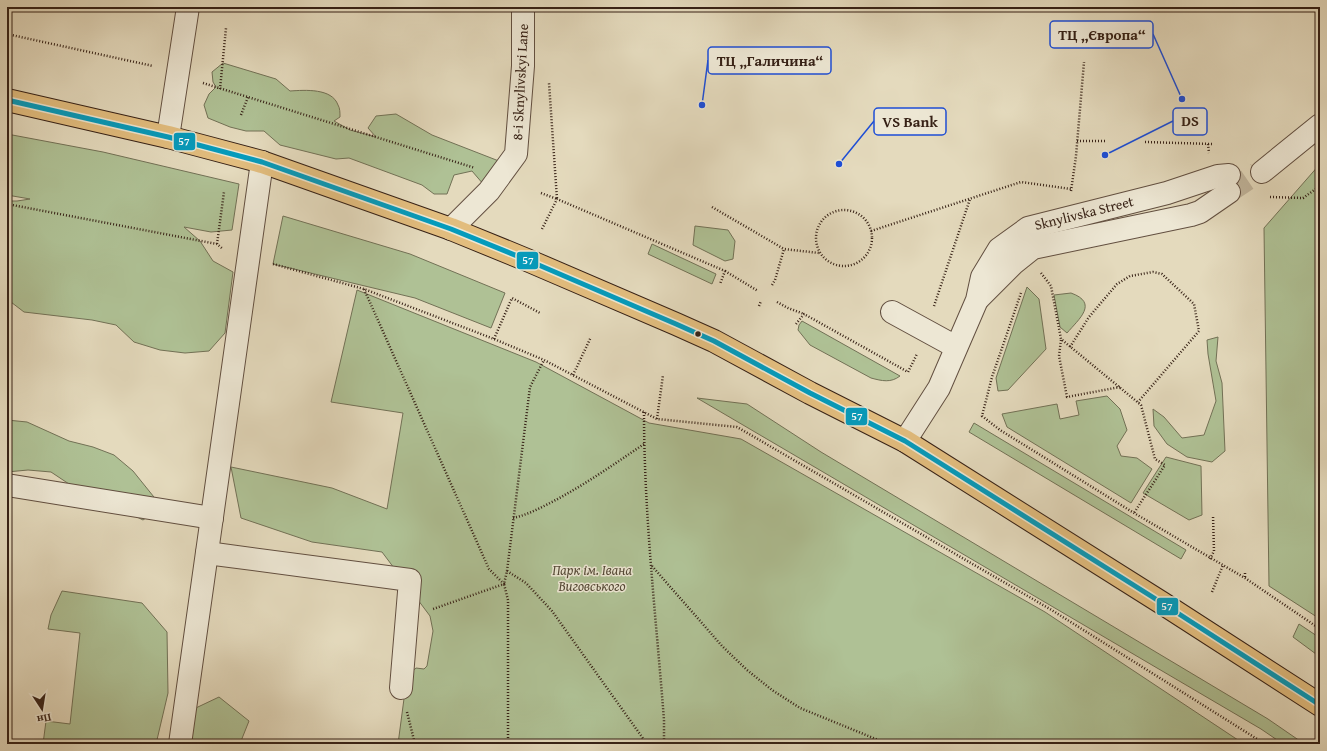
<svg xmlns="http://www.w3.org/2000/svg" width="1327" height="751" font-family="'Gentium Book Plus',serif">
<rect width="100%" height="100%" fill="#e4dabd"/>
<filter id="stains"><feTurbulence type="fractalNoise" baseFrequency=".005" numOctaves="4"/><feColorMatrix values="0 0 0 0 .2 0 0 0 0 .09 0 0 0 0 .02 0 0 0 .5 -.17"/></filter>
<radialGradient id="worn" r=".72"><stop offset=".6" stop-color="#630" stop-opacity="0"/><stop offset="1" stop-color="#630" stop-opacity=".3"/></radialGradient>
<!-- green -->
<g fill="#afc195" stroke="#727156">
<path d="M223 63 276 79 290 91C305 90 332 88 338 105 340 108 340 113 340 117L334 121 350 130 376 137 368 128 376 116 396 114 432 135 504 163 484 185 472 171 454 175 447 194H434L422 185 349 158 336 159 280 145 264 131H246L230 127 208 118 204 105 209 94 216 87 213 82 212 72Z"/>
<path d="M7 134 103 152 239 184 232 230 211 232 184 227 200 241 213 261 233 272 225 333 209 351 185 353 160 350 134 342 116 325 92 320 24 312 7 299V201H17L30 199 7 195Z"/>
<path d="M1320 164V619L1269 586 1264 228Z"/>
<path d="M283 216 410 254 505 293 491 328 415 298 273 264Z"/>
<path d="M695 226 728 230 735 241 733 259 725 261 693 245Z"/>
<path d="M652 244 716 274 712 284 648 254Z"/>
<path d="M1027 287 1039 299 1046 349 1008 390 998 391 996 378Z"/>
<path d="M357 290 536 362 649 423 741 439 1045 612 1244 744H398L407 676 416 668 424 669 427 666 433 631 430 616 382 552 312 542 241 518 231 467 332 488 387 509 403 413 331 402Z"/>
<path d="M1071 293C1099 303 1079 319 1067 333L1060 327 1054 295Z"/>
<path d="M802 321 900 376C891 383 882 381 871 378L810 345 798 330 799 325Z"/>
<path d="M1218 337 1216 361 1222 383 1225 451 1212 462 1187 457 1167 444 1154 426 1153 409 1164 417 1182 438 1204 435 1216 401 1208 354 1207 340Z"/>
<path d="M1107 396 1120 409 1127 430 1117 446 1121 456 1137 458 1152 469 1131 503 1007 427 1002 414 1057 404 1060 419 1079 415 1076 401Z"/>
<path d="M697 398 747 404 821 452 1268 719 1300 741 1298 744H1283L1261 729Z"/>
<path d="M7 420 27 422 69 441 93 447 114 455 133 471 162 507 143 520 121 509 78 490 51 472 28 470 7 472Z"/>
<path d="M974 423 1186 550 1181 559 969 432Z"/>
<path d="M1166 457 1201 466 1202 515 1189 520 1143 493Z"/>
<path d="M62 591 142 603 167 632 168 693 156 744H43L46 721 70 724 80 633 48 629 51 615Z"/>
<path d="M1299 624 1320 638V657L1293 637Z"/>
<path d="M219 697 249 721 241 741 242 744H181V715Z"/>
</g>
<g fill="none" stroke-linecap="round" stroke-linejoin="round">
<!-- minor-tunnel -->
<path stroke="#c1b59c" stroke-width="22" stroke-dasharray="22 11" stroke-linecap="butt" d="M1229 192 1257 173"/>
<!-- minor casing -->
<g stroke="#624f40" stroke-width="24">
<g id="minor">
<path d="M168 137 188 7"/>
<path d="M1262 172 1320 125"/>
<path d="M451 229 489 191 516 154 523 66V7"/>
<path d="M979 298 1013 264 1033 248 1191 215 1200 212 1229 192"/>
<path d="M892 312 956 347"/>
<path d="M905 441 939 388 977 300 982 277 999 249 1028 228 1167 193 1218 176 1229 175"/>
<path d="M7 485 212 518"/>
<path d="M207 553 410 580 401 688"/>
<path d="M180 744 262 162"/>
</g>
</g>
<!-- major casing -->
<g stroke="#362116" stroke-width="24">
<path id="major" d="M7 100 168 137 262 162 451 229 527 260 676 324 714 341 810 393 905 441 1162 603 1320 705"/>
</g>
<!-- path -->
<g stroke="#362116" stroke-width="2.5" stroke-dasharray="1 2" stroke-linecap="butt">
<path d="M1091 9V7"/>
<path d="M7 34 153 66"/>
<path d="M203 83 475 168"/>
<path d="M220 89 226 28"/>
<path d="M241 115 248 97"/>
<path d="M1077 141H1105"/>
<path d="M1145 142 1212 144"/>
<path d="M1208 144 1209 153"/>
<path d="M1071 191 1076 156 1084 62"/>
<path d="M541 193 557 199 549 83"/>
<path d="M1270 197 1303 198 1320 186"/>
<path d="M7 204 217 244 223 249"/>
<path d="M712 207 784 249"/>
<circle cx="844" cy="238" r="28"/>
<path d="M542 229 557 199 725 271 720 284"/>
<path d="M871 231 1021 182 1071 189"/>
<path d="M217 244 224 192"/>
<path d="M273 264 364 289 494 339 544 360 657 419 737 427 1050 609 1265 744"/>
<path d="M725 271 758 291"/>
<path d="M1041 273 1051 286 1061 339 1141 405 1155 459 1165 465 1134 513"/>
<path d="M772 285 775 280 784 249 819 253"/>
<path d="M364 289 489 569 504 584 433 609"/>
<path d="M1021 293 992 377 982 416 1000 430 1134 513 1245 578 1320 629"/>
<path d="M777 302 788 308 804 314"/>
<path d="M759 306 761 301"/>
<path d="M934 306 970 199"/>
<path d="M796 324 804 314 908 372 917 354"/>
<path d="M494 339 512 298 540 313"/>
<path d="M1061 340 1059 356 1067 397 1120 387"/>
<path d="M1070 347 1089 317 1117 284 1130 276 1153 272 1162 274 1194 304 1199 331 1138 402"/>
<path d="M573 375 591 337"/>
<path d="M644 412C644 515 656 617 664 720V744"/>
<path d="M657 419 663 375"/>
<path d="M513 518C527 515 538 509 550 503 583 486 613 465 644 444"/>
<path d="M1210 559 1214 551 1213 515"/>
<path d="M652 566 722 646 747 670 772 690 800 708 888 744"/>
<path d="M507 571 526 583 552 611 647 744"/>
<path d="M1245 577V571"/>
<path d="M1212 592 1223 565"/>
<path d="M407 712 415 744"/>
<path d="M508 744V600L504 584 507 571 530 387 544 360"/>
</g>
<!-- minor -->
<use href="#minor" stroke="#ede7d4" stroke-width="22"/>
<!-- major -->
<use href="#major" stroke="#e2bd7e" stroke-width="22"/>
<!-- bus-1 casing -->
<g stroke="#ede7d4" stroke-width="8">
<path id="bus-1" d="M7 100 168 137 262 162 451 229 527 260 676 324 714 341 810 393 905 441 1162 603 1320 705"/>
</g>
<!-- bus-1 -->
<use href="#bus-1" stroke="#059bbc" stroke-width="5"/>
</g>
<!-- markers -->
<circle fill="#362116" stroke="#ede7d4" stroke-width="1.5" cx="698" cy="334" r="3.5"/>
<g text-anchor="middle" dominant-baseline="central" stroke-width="3" stroke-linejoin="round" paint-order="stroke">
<!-- street labels -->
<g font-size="14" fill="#362116" stroke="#ede7d4">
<text transform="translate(520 82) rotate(-87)">8-i Sknylivskyi Lane</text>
<text transform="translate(1084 213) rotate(-14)">Sknylivska Street</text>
</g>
<!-- park labels -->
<g font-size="14" font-style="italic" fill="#544936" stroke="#ede7d4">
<text x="592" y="570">Парк ім. Івана<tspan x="592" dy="16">Виговського</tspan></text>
</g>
</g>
<!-- callouts -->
<path fill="none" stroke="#1d4ed8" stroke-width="1.5" d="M1182 99L1153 34M702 105L708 60M1105 155L1173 121M839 164L874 121"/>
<g fill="#1d4ed8" stroke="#ede7d4" stroke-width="1.5">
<circle cx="1182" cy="99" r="4"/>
<circle cx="702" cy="105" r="4"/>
<circle cx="1105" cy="155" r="4"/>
<circle cx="839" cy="164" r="4"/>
</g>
<g fill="#ede7d4" stroke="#1d4ed8" stroke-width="1.5">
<rect x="1050" y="21" width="103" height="27" rx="4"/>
<rect x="708" y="47" width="123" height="27" rx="4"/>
<rect x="1173" y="108" width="34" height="27" rx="4"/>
<rect x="874" y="108" width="72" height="27" rx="4"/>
</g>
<g font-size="15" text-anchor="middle" font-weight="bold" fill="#362116">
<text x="1102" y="40">ТЦ „Європа“</text>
<text x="770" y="66">ТЦ „Галичина“</text>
<text x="1190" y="126">DS</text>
<text x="910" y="127">VS Bank</text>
</g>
<g stroke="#ede7d4" stroke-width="1.5">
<rect x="173" y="132" width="23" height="19" rx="4" fill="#059bbc"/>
<rect x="516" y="251" width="23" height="19" rx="4" fill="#059bbc"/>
<rect x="845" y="407" width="23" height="19" rx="4" fill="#059bbc"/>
<rect x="1156" y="597" width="23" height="19" rx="4" fill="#059bbc"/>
</g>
<g font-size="11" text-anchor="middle" font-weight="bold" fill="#fff">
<text x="184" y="145">57</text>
<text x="528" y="264">57</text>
<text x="857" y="420">57</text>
<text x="1167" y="610">57</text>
</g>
<!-- margin -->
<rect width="1327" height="751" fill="none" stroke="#e4dabd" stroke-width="24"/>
<rect x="8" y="8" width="1311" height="735" fill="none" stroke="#362116" stroke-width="2"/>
<rect x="12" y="12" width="1303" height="727" fill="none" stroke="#362116"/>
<!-- north arrow -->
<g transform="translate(42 709) rotate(168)" stroke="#ede7d4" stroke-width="3" paint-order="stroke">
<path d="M0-3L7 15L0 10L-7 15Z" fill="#362116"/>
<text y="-6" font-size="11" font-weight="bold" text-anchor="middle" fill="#362116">Пн</text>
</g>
<rect width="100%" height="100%" filter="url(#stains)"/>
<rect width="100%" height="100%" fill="url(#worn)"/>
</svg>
